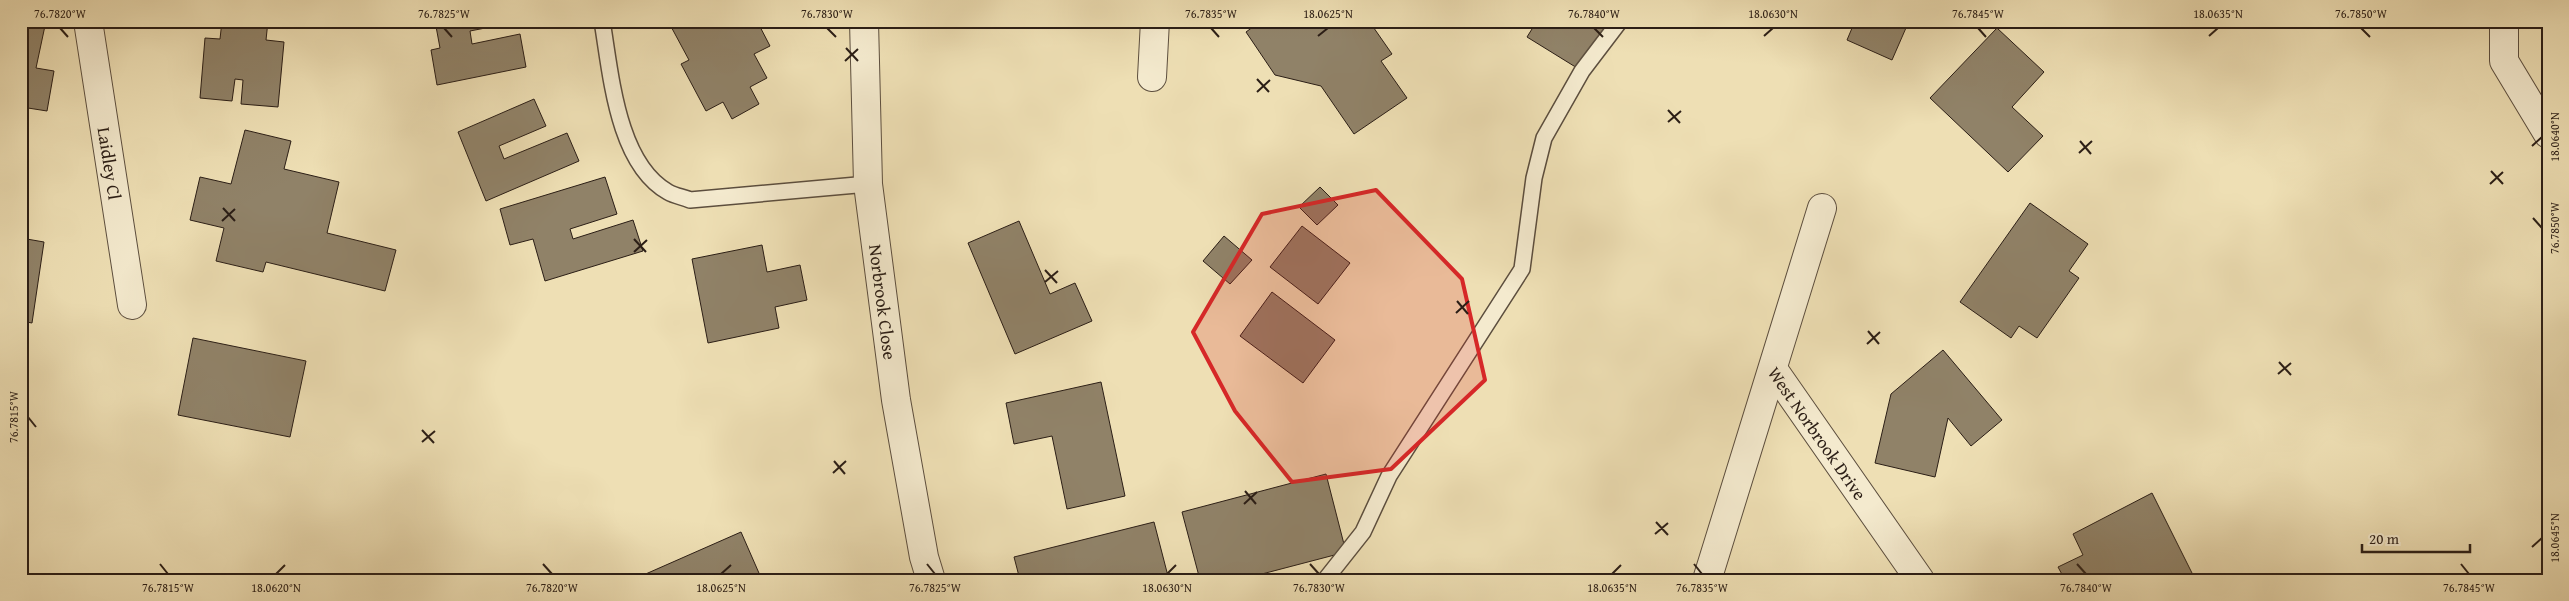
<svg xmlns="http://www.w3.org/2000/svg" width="2569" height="601" font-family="'Gentium Book Plus',serif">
<rect width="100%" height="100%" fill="#eedfb4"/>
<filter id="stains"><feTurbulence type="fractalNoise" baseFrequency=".004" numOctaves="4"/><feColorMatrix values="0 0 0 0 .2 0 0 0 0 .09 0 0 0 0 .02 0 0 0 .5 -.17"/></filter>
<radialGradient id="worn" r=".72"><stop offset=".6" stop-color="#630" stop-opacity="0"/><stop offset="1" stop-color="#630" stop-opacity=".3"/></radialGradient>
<!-- building -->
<g fill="#908268" stroke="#2b1e16">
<path d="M21 21H46L36 68 54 71 47 111 28 108 27 115 21 114Z"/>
<path d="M222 21H268L266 40 284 42 278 107 241 104 243 80 235 79 232 101 200 98 205 38 220 39Z"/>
<path d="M435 21H521L470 31 472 44 520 34 526 67 437 85 431 50 440 48Z"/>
<path d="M668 21H757L770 46 754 54 767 78 750 87 759 104 732 119 723 102 706 111 681 64 689 60Z"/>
<path d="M1261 21H1346L1348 24 1352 21H1369L1392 54 1381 61 1407 98 1354 134 1321 86 1275 75 1246 32Z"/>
<path d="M1537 21H1614L1582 71 1527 37Z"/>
<path d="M1855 21H1909L1892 60 1847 40Z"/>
<path d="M1997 28 2044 72 2012 107 2043 136 2008 172 1930 98Z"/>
<path d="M534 99 546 126 499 146 504 159 567 133 579 161 486 201 458 132Z"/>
<path d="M245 130 291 141 284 169 339 182 327 233 396 250 385 291 266 262 263 272 216 261 224 228 190 220 200 177 231 184Z"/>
<path d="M605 177 617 214 570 229 573 239 633 220 643 251 545 281 533 239 510 245 500 209Z"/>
<path d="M1320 187 1338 205 1317 225 1299 207Z"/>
<path d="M2030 203 2088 244 2069 271 2079 278 2037 338 2019 326 2011 338 1960 302Z"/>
<path d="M1019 221 1050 294 1075 283 1092 321 1015 354 968 243Z"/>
<path d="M1302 226 1350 263 1318 304 1270 267Z"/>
<path d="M1224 236 1252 260 1230 284 1203 261Z"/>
<path d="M21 238 44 242 32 323 21 321Z"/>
<path d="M762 245 767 272 800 265 807 300 775 307 779 328 708 343 692 259Z"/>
<path d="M1272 292 1335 340 1303 383 1240 336Z"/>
<path d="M193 338 306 361 290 437 178 415Z"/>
<path d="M1943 350 2002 420 1971 446 1948 418 1935 477 1875 463 1891 394Z"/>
<path d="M1101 382 1125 496 1067 509 1052 436 1014 444 1006 403Z"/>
<path d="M1326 474 1346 552 1239 580H1200L1182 512Z"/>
<path d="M2152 493 2194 577 2189 580H2065L2058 567 2083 555 2073 534Z"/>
<path d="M1154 522 1169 580H1020L1014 557Z"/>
<path d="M741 532 762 580H632Z"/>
</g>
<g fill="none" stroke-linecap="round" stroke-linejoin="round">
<!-- service casing -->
<g stroke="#5c4e3e" stroke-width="18">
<g id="service">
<path d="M602 21C611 74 617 163 668 192 675 196 683 197 690 200L868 184"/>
<path d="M1325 580 1363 532 1389 476 1522 269 1534 178 1544 138 1582 71 1620 21"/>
</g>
</g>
<!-- minor casing -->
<g stroke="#5c4e3e" stroke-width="30">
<g id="minor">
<path id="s1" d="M88 21 132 305"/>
<path id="s2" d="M864 21 868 184 896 400 924 557 931 580"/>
<path d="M2504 21V61L2548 134"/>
<path d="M1152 77 1155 21"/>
<path id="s3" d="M1773 369 1920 580"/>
<path d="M1707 580 1822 208"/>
</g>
</g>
<!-- service -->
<use href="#service" stroke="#f4eace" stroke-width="15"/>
<!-- minor -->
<use href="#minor" stroke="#f4eace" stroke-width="28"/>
</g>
<!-- marked area -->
<path fill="#d62828" fill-opacity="0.2" stroke="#d62828" stroke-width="4" stroke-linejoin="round" d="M1376 190 1462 279 1485 380 1391 469 1292 482 1235 411 1193 332 1262 214Z"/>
<!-- ticks -->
<path fill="none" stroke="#2b1e16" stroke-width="2" d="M60 28 68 37M444 28 452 37M827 28 836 37M1211 28 1219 37M1594 28 1603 37M1978 28 1986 37M2361 28 2370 37M1318 36 1328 28M1764 36 1773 28M2209 36 2218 28M846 48 858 61M845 61 858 49M1257 79 1269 92M1257 92 1270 80M1668 110 1680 123M1668 122 1681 111M2080 141 2091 154M2532 146 2542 137M2079 153 2092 141M2491 171 2503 184M2490 184 2503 172M223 208 235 221M2533 218 2542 228M222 221 235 209M634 239 646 252M634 252 647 240M1045 270 1057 283M1045 282 1058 271M1457 301 1468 314M1456 313 1469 301M1868 331 1879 344M1867 344 1880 332M2279 362 2291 375M2278 374 2291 363M28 417 36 427M422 430 434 443M422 442 435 431M834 461 845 474M833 473 846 461M1245 491 1256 504M1244 504 1257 492M1656 522 1668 535M1655 534 1668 523M2532 547 2542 538M160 564 168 574M543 564 552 574M927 564 935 574M1310 564 1319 574M1694 564 1702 574M2077 564 2086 574M2461 564 2469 574M276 574 285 565M721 574 731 565M1167 574 1176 565M1612 574 1621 565"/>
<g text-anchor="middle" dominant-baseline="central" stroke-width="4.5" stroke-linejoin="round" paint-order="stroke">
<!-- street labels -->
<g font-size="18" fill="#2b1e16" stroke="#f4eace">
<text stroke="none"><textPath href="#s1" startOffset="144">Laidley Cl</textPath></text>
<text stroke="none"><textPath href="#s2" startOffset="282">Norbrook Close</textPath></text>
<text stroke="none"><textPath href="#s3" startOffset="78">West Norbrook Drive</textPath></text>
</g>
</g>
<!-- margin -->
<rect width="2569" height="601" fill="none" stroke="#eedfb4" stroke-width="55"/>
<!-- scale -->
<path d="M2362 544v8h108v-8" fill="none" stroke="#2b1e16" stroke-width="2.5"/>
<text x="2369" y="544" font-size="15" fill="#2b1e16" stroke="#f4eace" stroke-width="4" paint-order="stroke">20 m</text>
<rect x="28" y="28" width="2514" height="546" fill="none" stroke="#2b1e16" stroke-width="2"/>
<g font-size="12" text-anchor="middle" fill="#2b1e16">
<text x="60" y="18">76.7820°W</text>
<text x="444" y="18">76.7825°W</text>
<text x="827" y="18">76.7830°W</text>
<text x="1211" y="18">76.7835°W</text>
<text x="1328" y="18">18.0625°N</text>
<text x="1594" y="18">76.7840°W</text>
<text x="1773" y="18">18.0630°N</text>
<text x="1978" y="18">76.7845°W</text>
<text x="2218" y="18">18.0635°N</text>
<text x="2361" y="18">76.7850°W</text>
<text transform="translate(2555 137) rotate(-90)" y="4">18.0640°N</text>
<text transform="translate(2555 228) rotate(-90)" y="4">76.7850°W</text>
<text transform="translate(14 417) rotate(-90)" y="4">76.7815°W</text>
<text transform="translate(2555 538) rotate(-90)" y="4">18.0645°N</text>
<text x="168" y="592">76.7815°W</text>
<text x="276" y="592">18.0620°N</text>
<text x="552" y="592">76.7820°W</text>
<text x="721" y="592">18.0625°N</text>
<text x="935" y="592">76.7825°W</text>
<text x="1167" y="592">18.0630°N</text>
<text x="1319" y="592">76.7830°W</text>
<text x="1612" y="592">18.0635°N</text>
<text x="1702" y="592">76.7835°W</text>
<text x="2086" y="592">76.7840°W</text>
<text x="2469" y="592">76.7845°W</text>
</g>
<rect width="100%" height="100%" filter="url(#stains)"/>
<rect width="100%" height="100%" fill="url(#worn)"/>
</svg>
